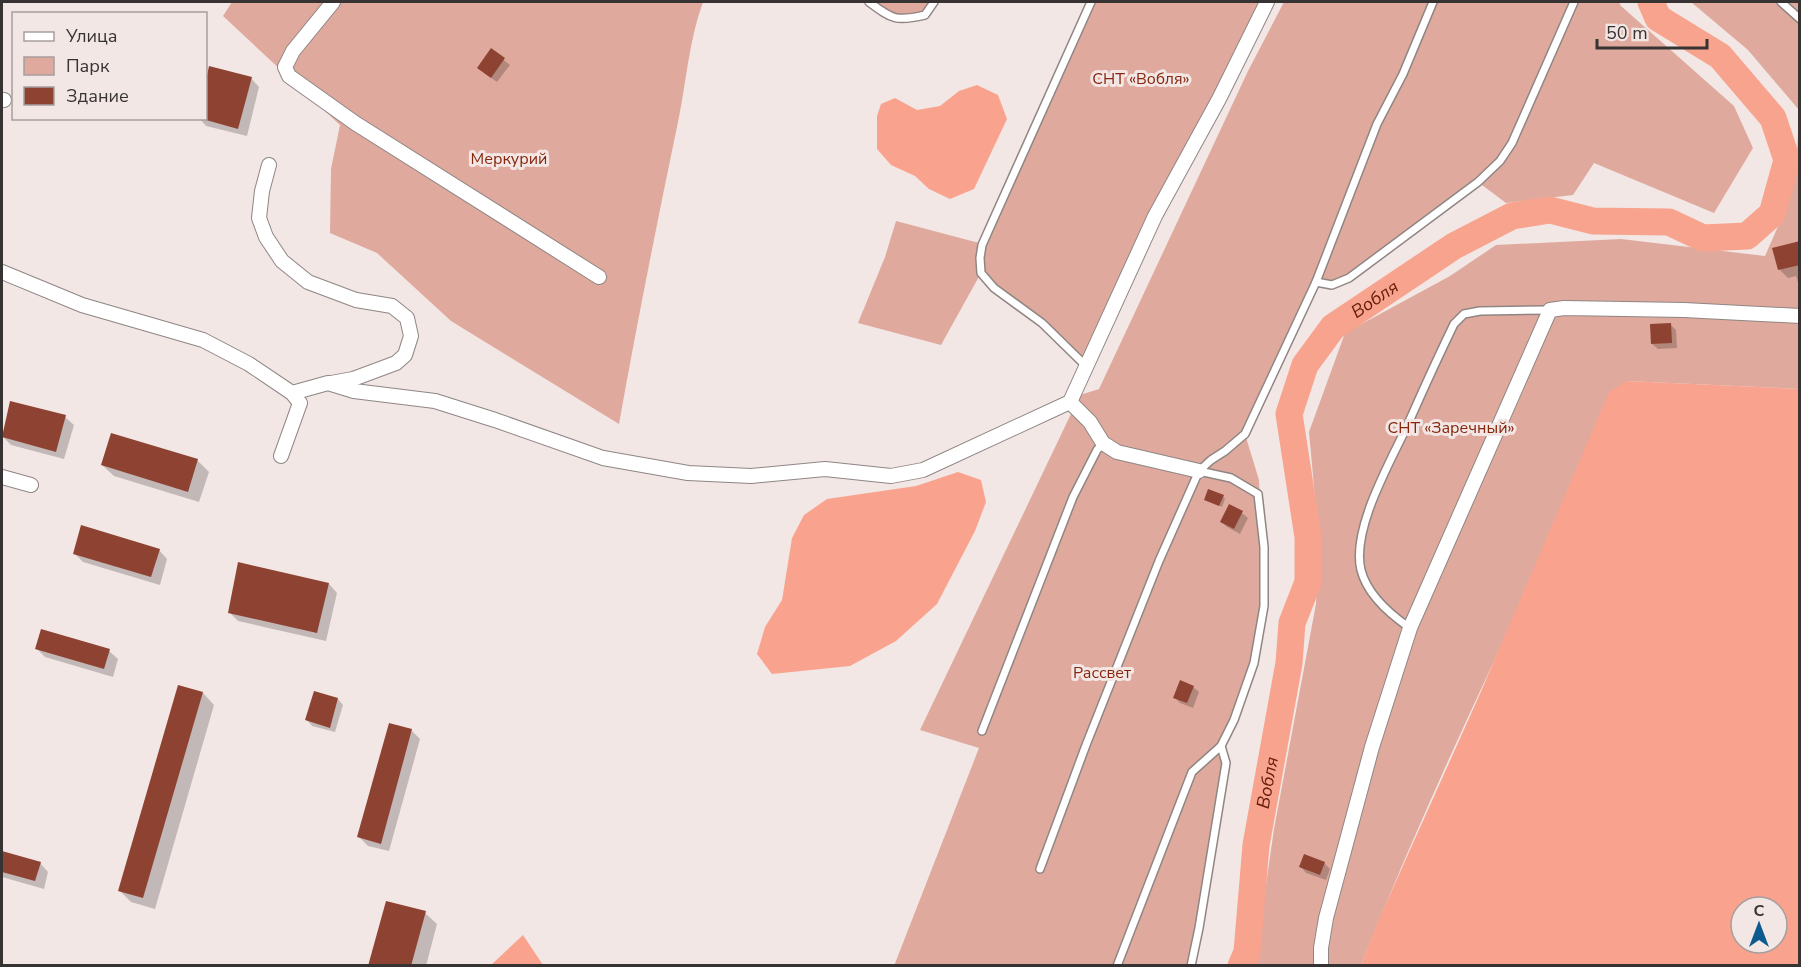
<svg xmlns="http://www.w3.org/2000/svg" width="1801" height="967" font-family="'Nunito Sans',sans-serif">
<rect width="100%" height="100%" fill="#f2e7e5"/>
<!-- green -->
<g fill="#dfaa9d">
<path d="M232 2H703C689 40 686 83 678 122 657 223 637 323 619 424L451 321 377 253 330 233 331 169 340 125 223 16Z"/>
<path d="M869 2H934L925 15 903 20Z"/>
<path d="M1091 2H1267L1086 366 981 273 941 345 858 323 885 257 896 221 983 244Z"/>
<path d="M1284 2H1619L1621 6 1734 106 1753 148 1714 213 1594 163 1573 195 1506 203 1478 182 1349 278 1332 285 1316 282 1245 434 1259 480 1264 606 1254 663 1221 746 1226 763 1191 965 894 966 979 748 920 730 1080 395 1099 389 1248 71Z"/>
<path d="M1691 2H1799V389L1627 381C1536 574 1440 766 1361 965L1257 966 1255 961 1274 829 1316 604 1319 541 1309 432 1345 333 1450 276 1496 245 1621 239 1765 256 1786 208 1797 156 1799 110 1748 50Z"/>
</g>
<!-- forest -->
<g fill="#f9a38e" fill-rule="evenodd">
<path d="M977 85 998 95 1007 119 974 189 950 199 929 189 915 176 891 165 877 149V116L881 104 895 98 917 110 940 106 959 91Z"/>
<path d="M1627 381 1799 389V965H1361L1379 919 1479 696 1609 392ZM1741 907H1777V943H1741Z"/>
<path d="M958 472 981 480 986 502 975 531 937 604 896 641 850 666 772 674 757 654 765 627 782 600 792 538 804 515 827 499 916 486Z"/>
<path d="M523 935 543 965H491Z"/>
</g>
<!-- shadow -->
<g fill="#0003">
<path d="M491 50 510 65 497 82 484 73Z"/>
<path d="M210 68 251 78 259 87 247 136 206 126 199 118H206V86Z"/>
<path d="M1800 243V289L1796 276 1788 278 1779 269Z"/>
<path d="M1670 324 1676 330 1677 348 1658 349 1652 344Z"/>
<path d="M65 417 74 425 64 459 11 445 2 436Z"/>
<path d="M197 460 209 472 199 502 114 476 102 465Z"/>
<path d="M1223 496 1225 499 1222 507 1205 499Z"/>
<path d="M1229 506 1242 513 1248 518 1240 534 1227 527 1222 522Z"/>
<path d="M159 550 167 559 160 585 83 562 74 553Z"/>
<path d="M329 584 337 593 326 641 238 621 229 612Z"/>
<path d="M37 649 109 651 118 659 113 677 45 657Z"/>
<path d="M179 687 203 693 214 705 155 909 131 902 119 890Z"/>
<path d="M1193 687 1199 692 1193 708 1180 703 1174 697Z"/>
<path d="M338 699 343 705 335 732 312 726 307 720Z"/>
<path d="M411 730 420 739 389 851 368 846 359 837Z"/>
<path d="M2 853 40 863 48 872 44 889 2 877Z"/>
<path d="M1324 863 1330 869 1326 880 1306 873 1301 867Z"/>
<path d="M425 913 437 924 426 966H370Z"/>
</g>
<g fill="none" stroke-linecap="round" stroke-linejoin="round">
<!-- river -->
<path stroke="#f8a38e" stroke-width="27" id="s1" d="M1241 966 1247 952 1256 845 1289 663 1292 623 1308 582V537L1289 414 1305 365 1333 327 1454 246 1512 216 1550 210 1593 221 1669 222 1703 238 1747 236 1772 214 1787 160 1773 118 1720 56 1658 18 1651 2"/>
</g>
<!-- building -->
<g fill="#8e4231">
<path d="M491 48 505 58 491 78 477 68Z"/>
<path d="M209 66 252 77 238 129 206 120V80Z"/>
<path d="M1800 241V265L1778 270 1772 248Z"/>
<path d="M1671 323 1672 343 1651 344 1650 324Z"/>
<path d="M10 401 66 415 56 452 2 437Z"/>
<path d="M111 433 198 459 188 492 101 465Z"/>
<path d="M1208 489 1224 495 1219 506 1204 500Z"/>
<path d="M1229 504 1243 511 1234 529 1220 522Z"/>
<path d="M81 525 160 549 151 577 73 554Z"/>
<path d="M238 562 329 583 317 633 228 613Z"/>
<path d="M41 629 110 649 104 669 35 649Z"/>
<path d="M1180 680 1194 686 1187 703 1173 698Z"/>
<path d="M178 685 203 692 143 898 118 891Z"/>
<path d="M314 691 338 698 330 728 305 720Z"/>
<path d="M389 723 412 729 381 844 357 837Z"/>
<path d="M2 851 41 862 35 881 2 872Z"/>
<path d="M1304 854 1325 862 1320 875 1299 867Z"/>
<path d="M386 901 426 911 411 966H368Z"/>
</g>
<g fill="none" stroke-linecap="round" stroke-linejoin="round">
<!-- lane casing -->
<g stroke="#8f8684" stroke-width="10">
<g id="lane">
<path d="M869 2C892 19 896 22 925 15L934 2"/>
<path d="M1781 2 1800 19"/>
<path d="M1316 282 1332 285 1349 278 1478 182 1500 161 1512 143 1574 2"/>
<path d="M1086 366 1042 323 994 288 981 273 980 258 982 245 1091 2"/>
<path d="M1410 628C1391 615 1367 594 1361 570 1351 529 1391 461 1408 424 1423 390 1438 357 1454 324L1464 314 1480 311 1550 310"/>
<path d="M982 731 1073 497 1097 450 1103 443"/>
<path d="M1040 869 1086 745 1159 561 1199 471 1211 460 1225 451 1245 434 1316 282 1377 124 1403 74 1433 2"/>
<path d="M1117 966 1192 772 1221 746 1234 720 1254 663 1264 606V547L1258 494 1231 478 1199 471"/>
<path d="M1191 966 1199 928 1226 763 1221 746"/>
</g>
</g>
<!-- street casing -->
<g stroke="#8f8684" stroke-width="16">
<g id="street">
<path d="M333 2 293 51 285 67 289 76 355 123 599 277"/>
<path d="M2 100H4"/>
<path d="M269 165 262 191 259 218 266 237 282 261 308 282 356 300 392 306 407 318 411 336 405 355 396 363 353 379 331 383"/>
<path d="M2 272 82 305 203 340 249 364 292 393 300 403 281 456"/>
<path d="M292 393 328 383 354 391 435 401 495 420 603 458 688 473 751 476 825 469 891 476 923 470 1070 402 1155 216 1219 99 1267 2"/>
<path d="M1070 402 1090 422 1103 443 1117 452 1199 471"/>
<path d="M2 477 31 485"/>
<path d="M1321 966V948L1326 918 1372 747 1410 628 1550 310 1564 308 1684 310 1800 316"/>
</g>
</g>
<!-- lane -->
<use href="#lane" stroke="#fff" stroke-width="7"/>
<!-- street -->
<use href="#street" stroke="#fff" stroke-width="14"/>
</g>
<g text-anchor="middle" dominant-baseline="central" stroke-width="6" stroke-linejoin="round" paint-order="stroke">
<!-- park labels -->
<g font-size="16" fill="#87260d" stroke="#f2e7e5">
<text x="1141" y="79">СНТ «Вобля»</text>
<text x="509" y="159">Меркурий</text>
<text x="1451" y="428">СНТ «Заречный»</text>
<text x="1102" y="673">Рассвет</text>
</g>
<!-- water labels -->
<g font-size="18" font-style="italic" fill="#651b09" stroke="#f2e7e5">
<text stroke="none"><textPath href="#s1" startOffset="710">Вобля</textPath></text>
<text stroke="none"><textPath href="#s1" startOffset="186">Вобля</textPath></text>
</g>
</g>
<!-- border -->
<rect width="1801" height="967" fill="none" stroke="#373332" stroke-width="6"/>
<!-- legend -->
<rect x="12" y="12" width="195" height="108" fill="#f2e7e5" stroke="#a79f9d" stroke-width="1.5"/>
<rect x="24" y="32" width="30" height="9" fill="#ffffff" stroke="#a79f9d" stroke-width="1.5"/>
<text x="66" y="42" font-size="18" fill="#373332">Улица</text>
<rect x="24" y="57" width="30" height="18" fill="#dfaa9d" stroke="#a79f9d" stroke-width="1.5"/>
<text x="66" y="72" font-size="18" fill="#373332">Парк</text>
<rect x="24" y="87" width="30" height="18" fill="#8e4231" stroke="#a79f9d" stroke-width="1.5"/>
<text x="66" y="102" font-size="18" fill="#373332">Здание</text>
<!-- north arrow -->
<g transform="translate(1759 925)"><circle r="28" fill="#f2e7e5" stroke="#a79f9d" stroke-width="1.5"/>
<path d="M0-4.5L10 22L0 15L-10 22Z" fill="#0d5b8e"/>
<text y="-9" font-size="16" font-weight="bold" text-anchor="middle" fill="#373332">С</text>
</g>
<!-- scale -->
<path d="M1597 39v9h110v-9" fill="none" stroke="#373332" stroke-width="3"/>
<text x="1606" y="39" font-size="18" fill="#373332" stroke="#f2e7e5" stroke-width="4.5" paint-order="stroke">50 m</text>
</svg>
